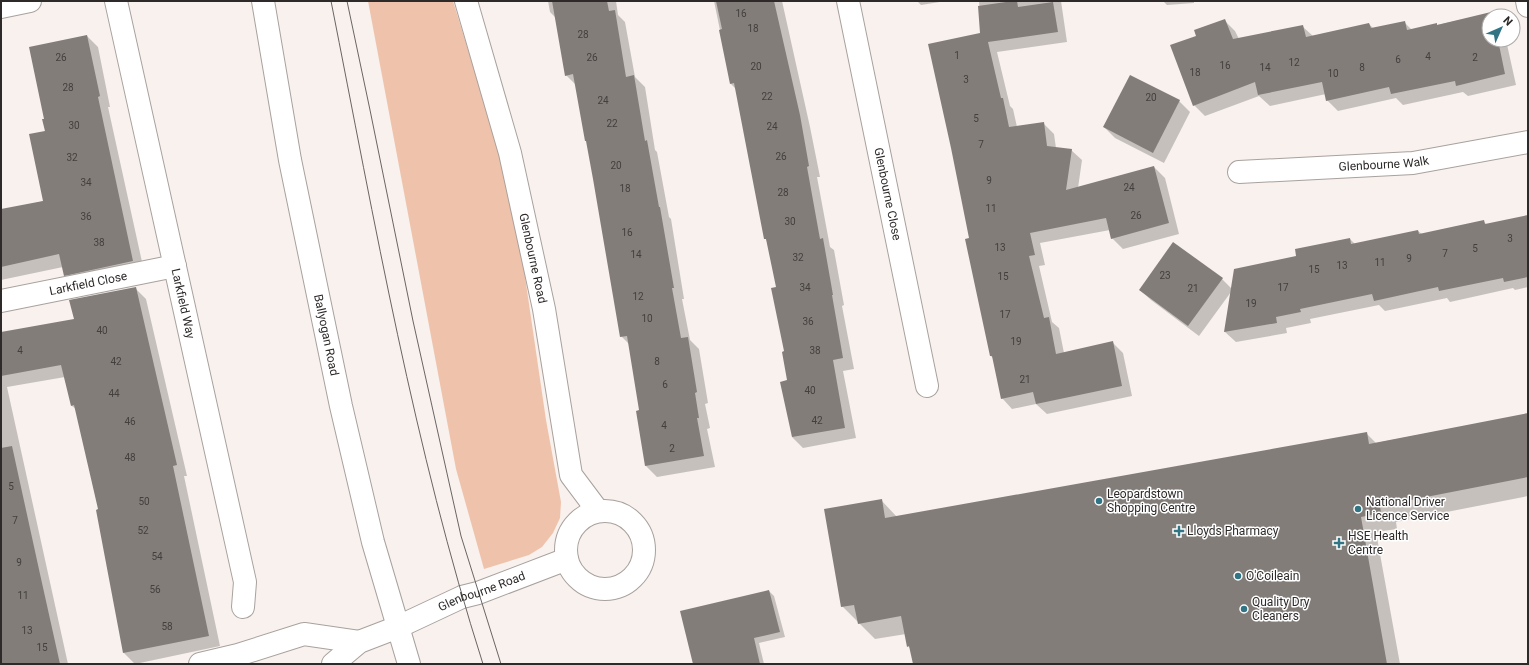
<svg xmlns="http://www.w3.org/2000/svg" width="1529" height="665" font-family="Roboto,sans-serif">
<rect width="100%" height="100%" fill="#f8f1ed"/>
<!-- green -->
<path fill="#efc3ab" d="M368 1H453L489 118 508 189 523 263 546 420 561 502 560 518 553 533 542 547 529 555 484 569 456 469Z"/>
<!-- shadow -->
<g fill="#0003">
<path d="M548 1H616L618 15 625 22 635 77 645 87 655 150 657 152 669 217 671 219 684 299H682L690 340 699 349 708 403 705 404 710 428 707 429 715 467 657 477 646 466 637 412 641 411 629 344 621 336 594 179 576 85 566 75 556 18 550 12Z"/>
<path d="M714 1H782L810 127 820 177H817L830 247 834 250 844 305 842 306 854 369 843 371 856 438 803 448 792 437 788 381 777 288 767 241 765 238 736 89 731 84Z"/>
<path d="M917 1H946L921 5Z"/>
<path d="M979 1H1061L1067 42 997 52 1010 106 1013 109 1017 127 1044 124 1054 134 1056 148 1071 150 1082 160 1078 188 1154 167 1165 178 1179 234 1123 249 1112 238 1110 230 1040 243 1045 265 1039 266 1052 322 1059 328 1064 353 1113 343 1123 353 1132 396 1047 414 1036 404 1012 409 1002 398 993 358 991 356 970 239 981 34Z"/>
<path d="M1163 1H1194V3L1167 5Z"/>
<path d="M1491 13 1494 16H1489V40H1506L1516 85 1468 96 1463 92 1403 105 1396 98 1338 111 1327 100 1326 94 1270 106 1259 96 1205 116 1194 105 1197 36 1224 20 1235 31 1239 39 1303 27 1313 36 1369 24 1374 29 1404 22 1412 30 1437 25Z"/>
<path d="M87 36 98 47 110 107H108L144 271 76 286 65 275 63 267 1 280V211L44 201 45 119Z"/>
<path d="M1179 101 1190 112 1164 163 1115 138 1104 127Z"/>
<path d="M1528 216V287L1515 290 1513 288 1450 302 1447 298 1385 311 1379 305 1310 319 1311 323 1286 328 1287 333 1236 342 1225 332 1231 292 1199 336 1151 300 1140 290 1222 279 1232 289 1298 257 1350 239 1355 244 1418 231 1422 234 1483 221 1487 225Z"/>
<path d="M135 288 146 299 187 476H184L220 646 135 664 124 653 97 511 99 510 76 409 72 406 65 377 7 387 68 664H1V333L75 320Z"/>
<path d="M1528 414V496L1396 522 1397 529 1376 532 1400 664H914L911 649 908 646 906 634 875 639 842 606 881 500 897 517 1366 433 1376 443Z"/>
<path d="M769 591 774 596 785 637 759 643 764 664H694Z"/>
</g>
<!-- building -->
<g fill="#837d7a">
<path d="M552 1H607L609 11 615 10 626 77 634 75 645 141 647 140 659 207H660L674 288H672L681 338 688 337 697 392 695 393 699 418H697L704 456 645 466 636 411 639 410 627 336 620 337 593 179 586 141H585L573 74 565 76Z"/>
<path d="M716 1H774L800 115 809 166 807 167 820 239 823 238 833 295H832L843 358 833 360 845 428 792 437 780 382 787 380 782 352 784 351 771 288 776 287 766 239H764L734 83 730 84 719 30 722 29Z"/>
<path d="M1013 1H1017L1018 7 1053 2 1058 32 988 42 1001 98H1003L1009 127 1044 122 1047 146 1072 149 1066 190 1154 166 1169 223 1111 239 1106 218 1030 233 1035 255 1029 256 1044 318 1049 317 1056 354 1113 341 1122 386 1036 404 1033 392 1001 399 992 356H990L965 239 969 238 951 148 928 44 980 33 978 6Z"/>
<path d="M1491 12 1492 16H1489V40H1498L1505 74 1456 86 1455 81 1391 94 1389 87 1326 101 1322 82 1258 95 1255 82 1193 106 1170 45 1196 36 1194 30 1225 19 1233 39 1303 25 1306 37 1369 23 1371 28 1405 21 1407 30 1437 23V25Z"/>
<path d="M87 35 100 96 98 97 133 261 64 276 59 254 1 267V209L43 201 29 134 45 131 42 119H44L29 47Z"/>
<path d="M1130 75 1180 100 1153 153 1103 127Z"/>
<path d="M1528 215V277L1504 282 1503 278 1439 291 1438 287 1374 301 1372 294 1300 309 1301 312 1276 317 1277 323 1224 332 1234 269 1296 256 1295 249 1350 238 1351 244 1418 230 1419 234 1484 220 1485 224Z"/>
<path d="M1173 242 1223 278 1188 326 1139 290Z"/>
<path d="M136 287 177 465 173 466 209 636 123 653 96 510 98 509 74 405 71 406 61 365 1 376V332L74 319 69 300Z"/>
<path d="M1528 413V477L1380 506 1381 513 1361 517 1387 664H913L909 646 907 647 901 616 858 624 854 605 841 607 824 509 882 499 885 518 1367 432 1369 444Z"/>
<path d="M12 446 40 574 60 664H1V448Z"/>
<path d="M769 590 780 632 754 638 760 664H693L680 611Z"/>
</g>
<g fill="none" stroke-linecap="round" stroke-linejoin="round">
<!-- street casing -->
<g stroke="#a8a19e" stroke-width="24">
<g id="street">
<path id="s1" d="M116 1 245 582 243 607"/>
<path id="s2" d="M466 1 510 153 544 309 571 475 598 511"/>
<path id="s3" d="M848 1 927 386"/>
<path d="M1527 1 1528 6"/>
<path d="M1 7 30 1"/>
<path id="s4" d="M1239 172 1413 163 1528 142"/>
<path id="s5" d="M1 301 175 266"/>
<circle cx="605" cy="550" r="39"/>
<path d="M200 664 238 655 304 634 359 642"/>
<path id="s6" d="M333 664 359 642 398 627 462 597 478 593 567 559"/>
</g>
</g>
<!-- secondary casing -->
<g stroke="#a8a19e" stroke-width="24">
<g id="secondary">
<path id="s7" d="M263 1 290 160 341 406 373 542 409 664"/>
</g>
</g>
<!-- street -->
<use href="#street" stroke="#fff" stroke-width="22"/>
<!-- secondary -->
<use href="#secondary" stroke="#fff" stroke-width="22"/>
<!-- tram -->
<g stroke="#696463" stroke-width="1">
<path d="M331 1C375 223 414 448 483 664"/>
<path d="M347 1 370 110 413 321 461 536 501 664"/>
</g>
</g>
<!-- markers -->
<g fill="#317585" stroke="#fff" stroke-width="1.5">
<circle cx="1099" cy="501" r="4"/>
<circle cx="1358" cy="509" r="4"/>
<path d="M1177 525h4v4h4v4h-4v4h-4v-4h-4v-4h4z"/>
<path d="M1337 537h4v4h4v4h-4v4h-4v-4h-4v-4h4z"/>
<circle cx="1238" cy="576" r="4"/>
<circle cx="1244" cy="609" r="4"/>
</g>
<g text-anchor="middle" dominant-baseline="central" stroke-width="3" stroke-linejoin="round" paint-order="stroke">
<!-- number labels -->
<g font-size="10" fill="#423f3d">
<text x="741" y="13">16</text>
<text x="753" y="28">18</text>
<text x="583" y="34">28</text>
<text x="957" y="55">1</text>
<text x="1428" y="56">4</text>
<text x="61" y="57">26</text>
<text x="592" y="57">26</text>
<text x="1475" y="57">2</text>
<text x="1398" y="59">6</text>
<text x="1294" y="62">12</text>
<text x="1225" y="65">16</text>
<text x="756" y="66">20</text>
<text x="1265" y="67">14</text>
<text x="1362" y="67">8</text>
<text x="1195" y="72">18</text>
<text x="1333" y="73">10</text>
<text x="966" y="79">3</text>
<text x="68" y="87">28</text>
<text x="767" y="96">22</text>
<text x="1151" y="97">20</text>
<text x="603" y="100">24</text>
<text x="976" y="118">5</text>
<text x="612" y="123">22</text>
<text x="74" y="125">30</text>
<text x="772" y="126">24</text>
<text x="981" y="144">7</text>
<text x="781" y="156">26</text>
<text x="72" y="157">32</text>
<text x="616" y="165">20</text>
<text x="989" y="180">9</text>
<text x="86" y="182">34</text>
<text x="1129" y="187">24</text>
<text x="625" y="188">18</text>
<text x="783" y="192">28</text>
<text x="991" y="208">11</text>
<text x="1136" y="215">26</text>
<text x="86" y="216">36</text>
<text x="790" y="221">30</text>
<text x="627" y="232">16</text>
<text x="1510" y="238">3</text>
<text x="99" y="242">38</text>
<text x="1000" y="247">13</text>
<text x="1475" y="248">5</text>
<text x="1445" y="253">7</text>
<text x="636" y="254">14</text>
<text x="798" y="257">32</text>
<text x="1409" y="258">9</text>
<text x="1380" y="262">11</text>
<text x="1342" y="265">13</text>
<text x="1314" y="269">15</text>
<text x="1165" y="275">23</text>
<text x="1003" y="276">15</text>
<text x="805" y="287">34</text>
<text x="1283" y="287">17</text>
<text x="1193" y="288">21</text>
<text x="638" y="296">12</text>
<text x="1251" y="303">19</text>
<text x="1005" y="314">17</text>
<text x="647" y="318">10</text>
<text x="808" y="321">36</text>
<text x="102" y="330">40</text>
<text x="1016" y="341">19</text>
<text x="20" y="350">4</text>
<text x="815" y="350">38</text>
<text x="116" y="361">42</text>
<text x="657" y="361">8</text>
<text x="1025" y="379">21</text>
<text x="665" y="384">6</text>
<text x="810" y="390">40</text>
<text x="114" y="393">44</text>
<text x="817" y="420">42</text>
<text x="130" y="421">46</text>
<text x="664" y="425">4</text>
<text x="672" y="448">2</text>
<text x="130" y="457">48</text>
<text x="11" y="486">5</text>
<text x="144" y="501">50</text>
<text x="15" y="520">7</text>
<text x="143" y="530">52</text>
<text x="157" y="556">54</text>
<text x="19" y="562">9</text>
<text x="155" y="589">56</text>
<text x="23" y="595">11</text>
<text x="167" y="626">58</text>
<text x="27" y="630">13</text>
<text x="42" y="647">15</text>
</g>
<!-- street labels -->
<g font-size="12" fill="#2d2a29" stroke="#fff">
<text stroke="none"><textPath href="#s4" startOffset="145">Glenbourne Walk</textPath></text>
<text stroke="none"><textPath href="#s3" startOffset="197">Glenbourne Close</textPath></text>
<text stroke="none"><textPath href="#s2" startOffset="266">Glenbourne Road</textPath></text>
<text stroke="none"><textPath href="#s5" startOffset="89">Larkfield Close</textPath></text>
<text stroke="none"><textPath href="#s1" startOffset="310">Larkfield Way</textPath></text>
<text stroke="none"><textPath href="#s7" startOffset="340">Ballyogan Road</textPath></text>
<text stroke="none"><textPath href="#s6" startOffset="167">Glenbourne Road</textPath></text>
</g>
<!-- poi labels -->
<g font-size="12" fill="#2d2a29" stroke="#fff" text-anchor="start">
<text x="1107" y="494">Leopardstown<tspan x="1107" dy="14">Shopping Centre</tspan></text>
<text x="1366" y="502">National Driver<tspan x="1366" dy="14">Licence Service</tspan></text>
<text x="1187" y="531">Lloyds Pharmacy</text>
<text x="1348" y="536">HSE Health<tspan x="1348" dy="14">Centre</tspan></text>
<text x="1246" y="576">O'Coileain</text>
<text x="1252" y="602">Quality Dry<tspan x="1252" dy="14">Cleaners</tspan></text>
</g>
</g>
<!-- border -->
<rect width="1529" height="665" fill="none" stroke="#2d2a29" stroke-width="4"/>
<!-- north arrow -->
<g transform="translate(1501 28) rotate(45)"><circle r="19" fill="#ffffff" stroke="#abaaa9"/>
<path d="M0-3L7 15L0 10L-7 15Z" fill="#317585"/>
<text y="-6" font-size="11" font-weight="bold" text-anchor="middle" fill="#2d2a29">N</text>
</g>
</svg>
